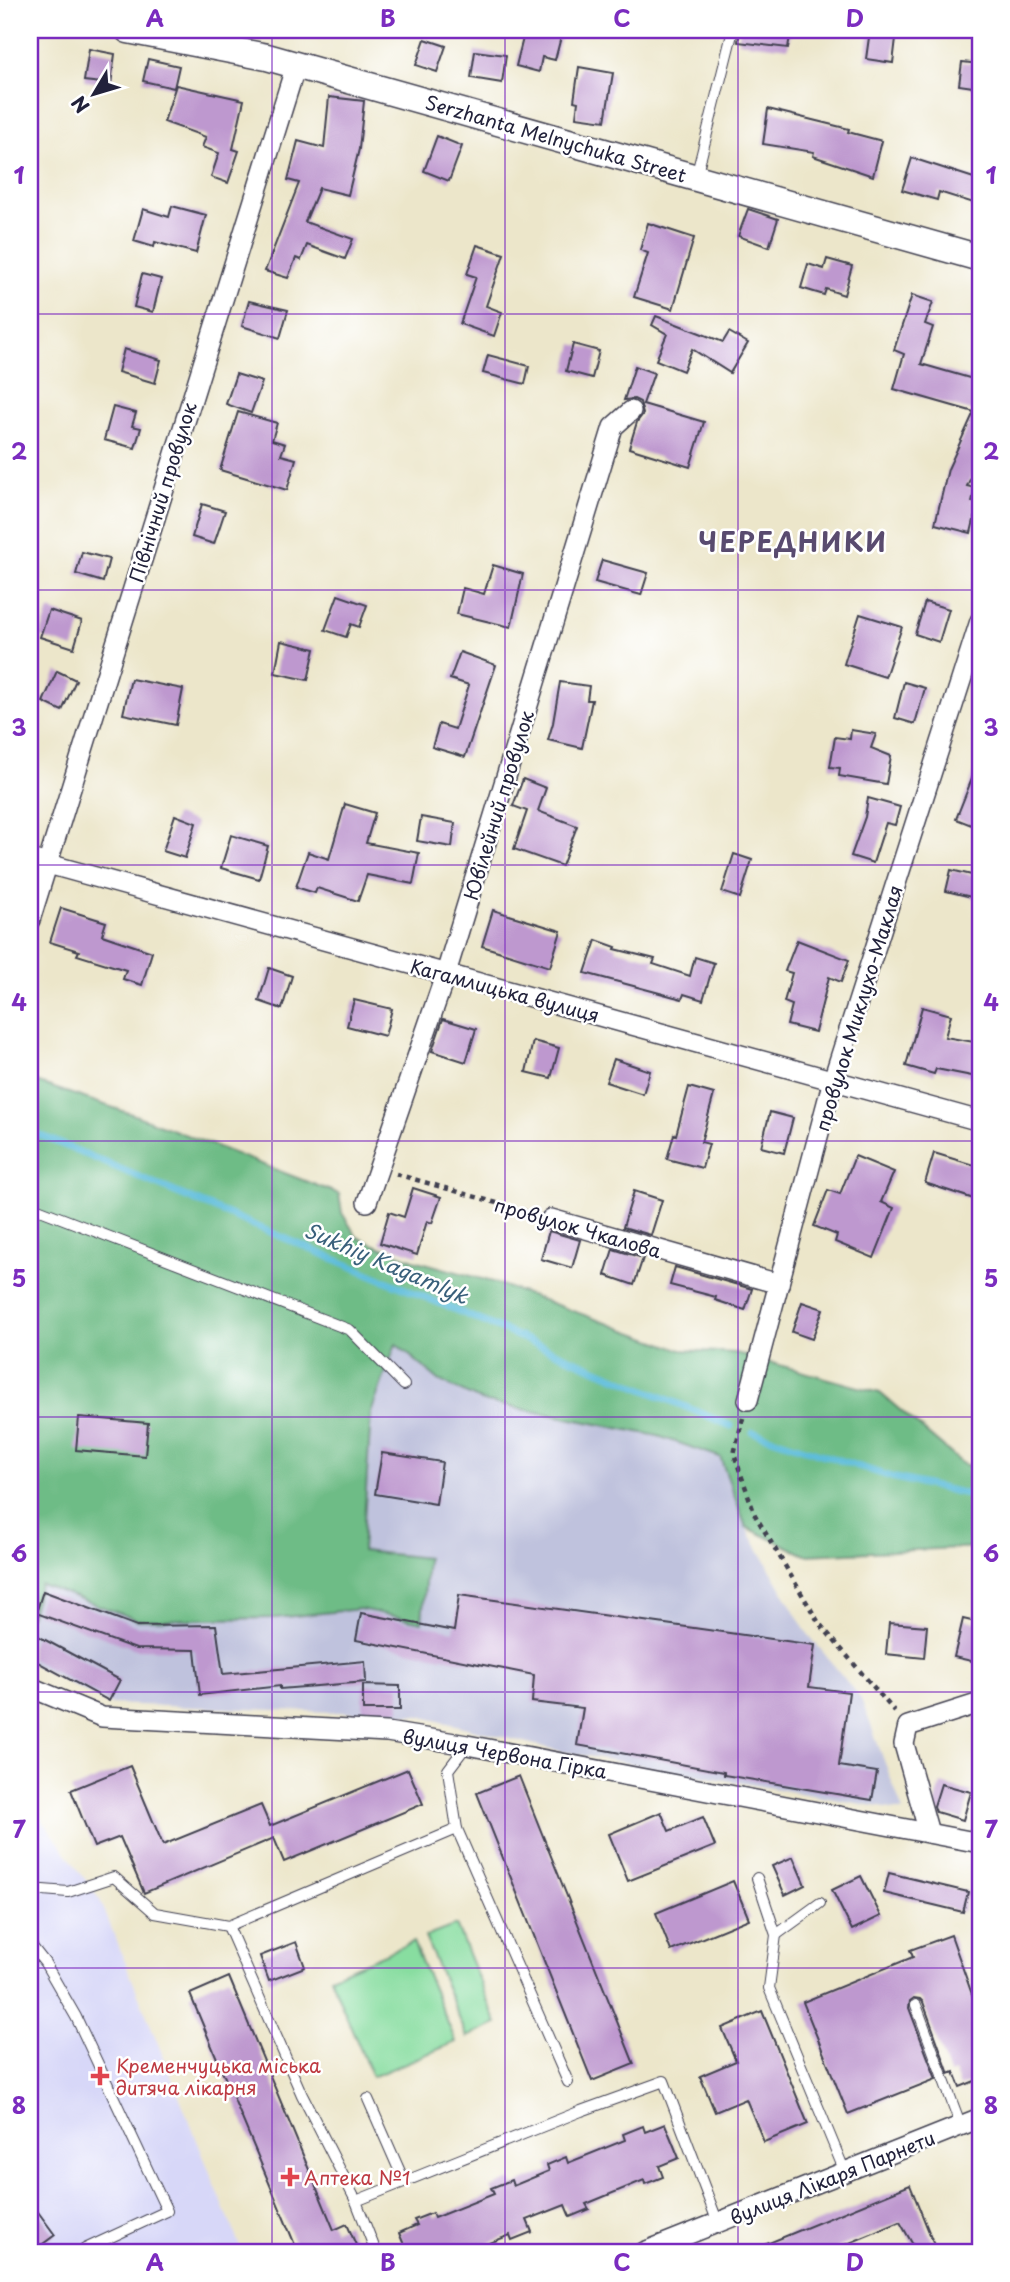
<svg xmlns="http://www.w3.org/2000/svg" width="1010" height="2282" font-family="'Playpen Sans',sans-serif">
<rect width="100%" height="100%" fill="#fff"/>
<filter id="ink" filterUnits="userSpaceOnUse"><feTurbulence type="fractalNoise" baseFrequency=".0143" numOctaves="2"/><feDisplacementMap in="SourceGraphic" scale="14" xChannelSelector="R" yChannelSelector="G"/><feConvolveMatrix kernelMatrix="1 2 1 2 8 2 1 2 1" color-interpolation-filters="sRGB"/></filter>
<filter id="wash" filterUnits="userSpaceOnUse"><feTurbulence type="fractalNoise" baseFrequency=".00686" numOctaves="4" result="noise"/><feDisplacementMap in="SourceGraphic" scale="28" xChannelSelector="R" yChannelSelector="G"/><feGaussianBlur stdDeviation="1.57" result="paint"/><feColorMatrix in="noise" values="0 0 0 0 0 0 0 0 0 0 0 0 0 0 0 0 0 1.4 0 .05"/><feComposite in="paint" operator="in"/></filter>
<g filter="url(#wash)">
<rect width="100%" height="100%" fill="#ece6ca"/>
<!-- built -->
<path fill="#d7d7f8" d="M30 1803 100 1900 242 2252H30Z"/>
<!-- industrial -->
<path fill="#bfc2dd" d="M396 1343 440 1381 658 1436 720 1457 746 1527 805 1630 861 1699 903 1811 564 1752 415 1715 108 1704 30 1663V1617L39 1584 139 1620 275 1618 360 1609 421 1622 426 1558 362 1551 371 1413Z"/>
<!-- green -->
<g fill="#88dda0" stroke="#55806e" stroke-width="2">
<path d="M456 1925 497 2024 467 2037 425 1937Z"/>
<path d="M413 1942 456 2042 372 2077 330 1977Z"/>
</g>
<!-- forest -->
<path fill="#6ebc86" stroke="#486f60" stroke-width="2" d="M30 1080 132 1114 339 1194 342 1213 357 1237 370 1243 414 1260 493 1282 681 1350 736 1353 880 1393 963 1464 980 1469V1547L805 1555 746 1527 720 1457 658 1436 482 1401 440 1381 396 1344 371 1413 362 1551 427 1558 422 1622 360 1609 275 1618 138 1620 40 1584 30 1617Z"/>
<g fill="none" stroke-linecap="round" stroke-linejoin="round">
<!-- stream -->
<g stroke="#5cbcda" stroke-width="7">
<path d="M30 1131 731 1426"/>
<path d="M753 1432 891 1477 980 1497"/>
</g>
</g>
<g id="blocks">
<!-- building -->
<g fill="#be98cf">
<path d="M525 30H546L562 33 555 60 542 57 539 72 516 66Z"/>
<path d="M740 30H791L788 48 738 42Z"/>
<path d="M870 30H897L893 63 866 59Z"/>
<path d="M425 39 446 46 437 72 416 65Z"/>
<path d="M89 49 115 54 111 84 84 81Z"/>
<path d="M475 51 506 55 502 83 471 78Z"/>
<path d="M148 59 179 66 174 88 143 81Z"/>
<path d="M962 62 980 64V88L959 85Z"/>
<path d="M579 67 613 73 605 121 576 117 578 102 574 101Z"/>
<path d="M176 85 244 100 233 149 239 151 228 183 211 177 219 153 202 147 206 137 164 122Z"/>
<path d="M329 97 364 101 359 149 348 195 319 188 305 222 353 239 345 259 307 245 301 260 296 258 288 278 265 271 299 183 288 180 298 141 324 148Z"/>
<path d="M768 109 849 129 848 132 882 141 873 176 813 156 814 152 763 144Z"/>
<path d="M437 136 462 146 449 181 424 171Z"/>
<path d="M912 158 980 180V205L939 192 937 200 902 190Z"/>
<path d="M172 206 206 215 196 253 155 242 154 247 134 241 143 209 169 217Z"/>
<path d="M748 209 778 219 769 247 738 236Z"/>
<path d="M648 223 694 238 673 309 634 297 648 253 640 250Z"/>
<path d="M477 245 504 254 486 306 502 312 494 336 460 324 476 277 467 274Z"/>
<path d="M827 259 852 266 844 295 826 289 824 295 801 288 808 264 824 269Z"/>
<path d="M142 274 161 279 153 312 134 307Z"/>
<path d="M912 295 933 302 925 324 933 327 921 364 980 381V457L967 486 975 488 972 502 978 503 971 533 935 524 948 469 974 412 894 389 904 354 894 350Z"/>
<path d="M249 301 288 310 280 338 242 326Z"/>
<path d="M656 316 723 342 729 332 748 343 730 373 692 349 683 371 656 360 667 334 652 325Z"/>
<path d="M573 344 599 351 592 378 566 371Z"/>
<path d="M124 349 161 360 155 383 118 372Z"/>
<path d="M488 355 529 366 525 384 483 373Z"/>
<path d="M635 366 654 373 643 404 704 422 690 467 629 448 637 422 643 414 640 402 634 399 624 400Z"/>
<path d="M236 374 262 382 251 413 226 404Z"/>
<path d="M113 407 136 413 132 426 141 428 135 448 104 440Z"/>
<path d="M238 412 277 423 272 440 285 444 281 455 296 459 287 490 220 470Z"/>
<path d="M202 504 225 511 214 544 192 537Z"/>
<path d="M82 552 109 559 103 582 76 574Z"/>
<path d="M602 560 648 573 641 595 595 582Z"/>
<path d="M493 565 523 574 511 627 457 614 463 588 484 594Z"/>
<path d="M338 595 367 605 359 627 351 624 346 637 325 630Z"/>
<path d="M925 602 949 609 939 642 915 634Z"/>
<path d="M49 610 82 621 74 648 40 637Z"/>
<path d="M860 614 902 627 885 677 844 664Z"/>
<path d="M281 641 315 649 308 680 275 673Z"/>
<path d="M460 652 496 665 465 757 432 747 439 724 455 729 469 685 450 679Z"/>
<path d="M57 671 76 680 62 711 43 702Z"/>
<path d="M131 679 183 689 176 725 123 714Z"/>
<path d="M560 682 589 686 587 700H592L582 748 548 740 553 723Z"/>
<path d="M904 682 925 688 915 724 895 718Z"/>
<path d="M851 730 876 734 871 748 891 756 886 784 839 776 840 768 830 767 835 737 850 739Z"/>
<path d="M979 761 980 812 974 826 956 819Z"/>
<path d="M523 779 546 788 538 811 577 826 562 866 514 849 527 811 513 806Z"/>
<path d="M868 798 900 807 895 825 886 823 873 863 851 856 865 817Z"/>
<path d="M345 804 375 813 366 843 419 853 413 884 367 875 358 901 317 888 315 893 296 887 308 852 329 859Z"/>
<path d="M175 815 196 823 185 858 163 851Z"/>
<path d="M421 817 455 823 452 847 417 841Z"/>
<path d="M231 835 268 846 259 879 221 868Z"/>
<path d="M734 854 752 860 740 898 722 892Z"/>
<path d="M951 870 980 877V899L946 891Z"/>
<path d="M61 908 106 922 102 935 152 952 142 985 123 979 126 970 77 955 79 951 50 942Z"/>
<path d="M493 910 561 931 550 967 482 946Z"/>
<path d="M596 940 616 947 615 949 655 959 653 964 690 976 695 957 714 963 703 1000 684 994 682 999 585 973Z"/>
<path d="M797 940 849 960 841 982 829 977 815 1032 787 1025 792 1005 784 1002 792 973 785 971Z"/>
<path d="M269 968 292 976 282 1009 259 1001Z"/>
<path d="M354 1000 392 1009 385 1036 347 1026Z"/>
<path d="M922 1007 951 1015 945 1037 980 1043 977 1077 936 1069 934 1074 906 1066Z"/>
<path d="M443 1019 476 1029 466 1062 432 1051Z"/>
<path d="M533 1041 559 1048 551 1078 526 1072Z"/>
<path d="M614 1059 650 1071 643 1094 606 1082Z"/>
<path d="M689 1087 714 1094 701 1142 709 1144 702 1168 667 1159 674 1134 676 1135Z"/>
<path d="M770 1112 793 1118 784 1153 761 1147Z"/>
<path d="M934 1153 980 1167V1201L925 1183Z"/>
<path d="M855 1156 894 1172 881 1202 894 1208 874 1258 835 1242 837 1235 814 1226 828 1190 840 1194Z"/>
<path d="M413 1188 441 1197 432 1223 427 1221 417 1255 380 1243 389 1212 404 1217Z"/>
<path d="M634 1191 662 1200 651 1235 623 1227Z"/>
<path d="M549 1231 580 1240 572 1268 541 1259Z"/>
<path d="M613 1249 643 1258 634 1285 605 1275Z"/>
<path d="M675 1267 752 1289 745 1310 715 1300 716 1297 670 1285Z"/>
<path d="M802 1302 823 1309 812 1339 792 1332Z"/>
<path d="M79 1417 148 1423 145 1456 76 1450Z"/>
<path d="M382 1453 442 1462 436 1504 375 1494Z"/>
<path d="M43 1591 137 1626 216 1625 223 1674 365 1661 366 1682 280 1689V1686L200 1695 195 1650 136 1649 36 1613Z"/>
<path d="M459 1595 815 1645 809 1687 849 1692 839 1766 877 1772 872 1800 724 1775V1772L577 1745 583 1708 532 1702 534 1675 356 1640 361 1613 454 1631Z"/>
<path d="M963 1619 980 1623V1663L954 1657Z"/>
<path d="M889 1623 927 1626 924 1658 886 1654Z"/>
<path d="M36 1635 120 1680 109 1701 30 1658V1646Z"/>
<path d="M363 1685 400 1686V1710H363Z"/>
<path d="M130 1766 163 1845 261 1805 270 1826 408 1769 423 1804 284 1862 274 1838 144 1893 120 1837 94 1847 71 1790Z"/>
<path d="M519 1776 634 2064 592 2081 477 1793Z"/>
<path d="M941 1784 971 1792 963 1820 936 1812 934 1806Z"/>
<path d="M661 1812 669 1831 703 1817 715 1846 628 1881 609 1834Z"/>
<path d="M793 1857 805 1885 785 1895 772 1866Z"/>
<path d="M889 1873 968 1892 963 1912 884 1893Z"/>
<path d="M861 1876 881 1916 852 1930 832 1890Z"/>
<path d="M733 1881 749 1919 671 1951 656 1913Z"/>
<path d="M951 1935 980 2017V2079L960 2087 954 2072 949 2074 923 2002 920 1999 914 1998 910 2001 909 2008 936 2079 848 2114 803 2002 913 1957 910 1950Z"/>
<path d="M296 1942 305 1967 269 1981 260 1956Z"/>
<path d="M229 1977 334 2230 347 2224 359 2252H298L190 1994Z"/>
<path d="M762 2011 808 2124 764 2142 746 2099 715 2112 700 2076 736 2061 722 2028Z"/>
<path d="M665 2124 679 2158 659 2166 663 2177 645 2184 644 2180 586 2204 589 2209 570 2217 565 2205 527 2220 532 2232 512 2240 510 2235 467 2252H407L399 2233 417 2225 414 2220 432 2213 434 2218 494 2194 491 2188 511 2180 513 2186 549 2171 547 2165 566 2157 568 2163 625 2140 623 2134 643 2126 645 2132Z"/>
<path d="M910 2185 937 2252H917L900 2222 828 2252H747Z"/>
<path d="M30 2201 55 2235 32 2252H30Z"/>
</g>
</g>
</g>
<g filter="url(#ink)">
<use href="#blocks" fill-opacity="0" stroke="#403f50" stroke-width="2"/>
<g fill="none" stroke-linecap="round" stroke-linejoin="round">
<!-- lane casing -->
<g stroke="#403f50" stroke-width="12">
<g id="lane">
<path d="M696 177 733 30"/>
<path d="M30 1206 350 1330 404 1385"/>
<path d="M457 1829 448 1770 467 1745"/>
<path d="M757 1878 776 1935 769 1988 845 2172"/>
<path d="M30 1889 68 1892 114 1877 155 1913 228 1926 457 1829 568 2082"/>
<path d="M980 1905 978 1908 980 1943"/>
<path d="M228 1926 302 2095 356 2201"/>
<path d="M776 1935 820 1903"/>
<path d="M30 1944 45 1963 76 2017 167 2211 85 2249"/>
<path d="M916 2005 961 2126"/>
<path d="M368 2099 404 2181"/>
<path d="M376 2252 356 2201 581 2111 664 2081 718 2223"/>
</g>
</g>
<!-- street casing -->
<g stroke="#403f50" stroke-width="22">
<g id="street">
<path d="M221 48 226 30"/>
<path d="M30 859 980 1121"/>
<path d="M30 920 296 65"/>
<path d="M367 1202 446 973 613 427 631 411"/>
<path d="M551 1219 779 1284"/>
<path d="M748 1400 833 1080 980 621"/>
<path d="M30 1687 102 1717 387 1732 467 1745 980 1843"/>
<path d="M929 1833 904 1744 908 1726 980 1703"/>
<path d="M644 2252 980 2118"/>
</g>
</g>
<!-- secondary casing -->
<g stroke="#403f50" stroke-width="29">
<path id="secondary" d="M128 30 267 57 980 258"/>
</g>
<!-- path -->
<g stroke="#403f50" stroke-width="4.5" stroke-dasharray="5 5" stroke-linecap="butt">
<path d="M396 1174 532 1213"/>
<path d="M743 1418 734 1454 755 1515 819 1623 895 1712"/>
</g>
<!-- lane -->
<use href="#lane" stroke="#fff" stroke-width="10"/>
<!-- street -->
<use href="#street" stroke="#fff" stroke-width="19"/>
<!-- secondary -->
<use href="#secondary" stroke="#fff" stroke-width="26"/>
</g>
</g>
<!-- grid -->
<path fill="none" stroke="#7b2cbf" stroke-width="2" stroke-opacity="0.55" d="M272 30V2252M505 30V2252M738 30V2252M30 314H980M30 590H980M30 865H980M30 1141H980M30 1417H980M30 1692H980M30 1968H980"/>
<!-- markers -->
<g fill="#e0444e" stroke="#fff" stroke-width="2.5">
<path d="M96.5 2065.5h7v7h7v7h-7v7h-7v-7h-7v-7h7z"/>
<path d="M286.5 2166.5h7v7h7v7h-7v7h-7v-7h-7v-7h7z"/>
</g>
<g text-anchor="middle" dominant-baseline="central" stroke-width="5" stroke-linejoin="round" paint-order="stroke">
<!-- street labels -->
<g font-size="19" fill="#22223b" stroke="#fff">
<text transform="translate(556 138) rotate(16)">Serzhanta Melnychuka Street</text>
<text transform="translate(162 492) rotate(-73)">Північний провулок</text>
<text transform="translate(498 805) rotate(-73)">Ювілейний провулок</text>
<text transform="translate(505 990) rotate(15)">Кагамлицька вулиця</text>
<text transform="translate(858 1008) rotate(-73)">провулок Миклухо-Маклая</text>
<text transform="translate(578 1227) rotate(16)">провулок Чкалова</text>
<text transform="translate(505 1753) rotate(10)">вулиця Червона Гірка</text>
<text transform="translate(832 2177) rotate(-22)">вулиця Лікаря Парнети</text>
</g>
<!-- health labels -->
<g font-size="19" fill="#be3a42" stroke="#fff" text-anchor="start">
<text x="116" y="2065">Кременчуцька міська<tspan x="116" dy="22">дитяча лікарня</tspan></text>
<text x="304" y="2177">Аптека №1</text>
</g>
<!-- water labels -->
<g font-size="21" font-style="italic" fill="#39607b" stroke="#fff">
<text transform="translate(387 1262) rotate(23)">Sukhiy Kagamlyk</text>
</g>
<!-- district labels -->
<g font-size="26" font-weight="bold" letter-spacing="2" fill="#594b6f" stroke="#fff">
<text x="793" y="541">ЧЕРЕДНИКИ</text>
</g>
</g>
<!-- margin -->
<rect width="1010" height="2282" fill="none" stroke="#fff" stroke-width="77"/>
<!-- north arrow -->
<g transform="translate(94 94) rotate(232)" stroke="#ffffff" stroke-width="5" paint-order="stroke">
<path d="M0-5L12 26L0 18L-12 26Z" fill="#22223b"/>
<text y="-10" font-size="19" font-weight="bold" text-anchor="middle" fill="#22223b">N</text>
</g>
<rect x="38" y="38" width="934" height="2206" fill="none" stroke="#7b2cbf" stroke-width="2.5"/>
<g font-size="23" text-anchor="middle" font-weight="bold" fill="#7b2cbf">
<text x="155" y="27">A</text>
<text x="388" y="27">B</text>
<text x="622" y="27">C</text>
<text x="855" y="27">D</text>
<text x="19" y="184">1</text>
<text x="991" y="184">1</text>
<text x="19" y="460">2</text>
<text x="991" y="460">2</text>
<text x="19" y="736">3</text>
<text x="991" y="736">3</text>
<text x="19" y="1011">4</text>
<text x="991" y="1011">4</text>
<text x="19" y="1287">5</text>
<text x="991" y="1287">5</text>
<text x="19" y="1562">6</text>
<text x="991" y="1562">6</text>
<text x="19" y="1838">7</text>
<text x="991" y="1838">7</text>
<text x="19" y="2114">8</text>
<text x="991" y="2114">8</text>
<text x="155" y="2271">A</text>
<text x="388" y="2271">B</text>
<text x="622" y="2271">C</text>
<text x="855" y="2271">D</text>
</g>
</svg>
